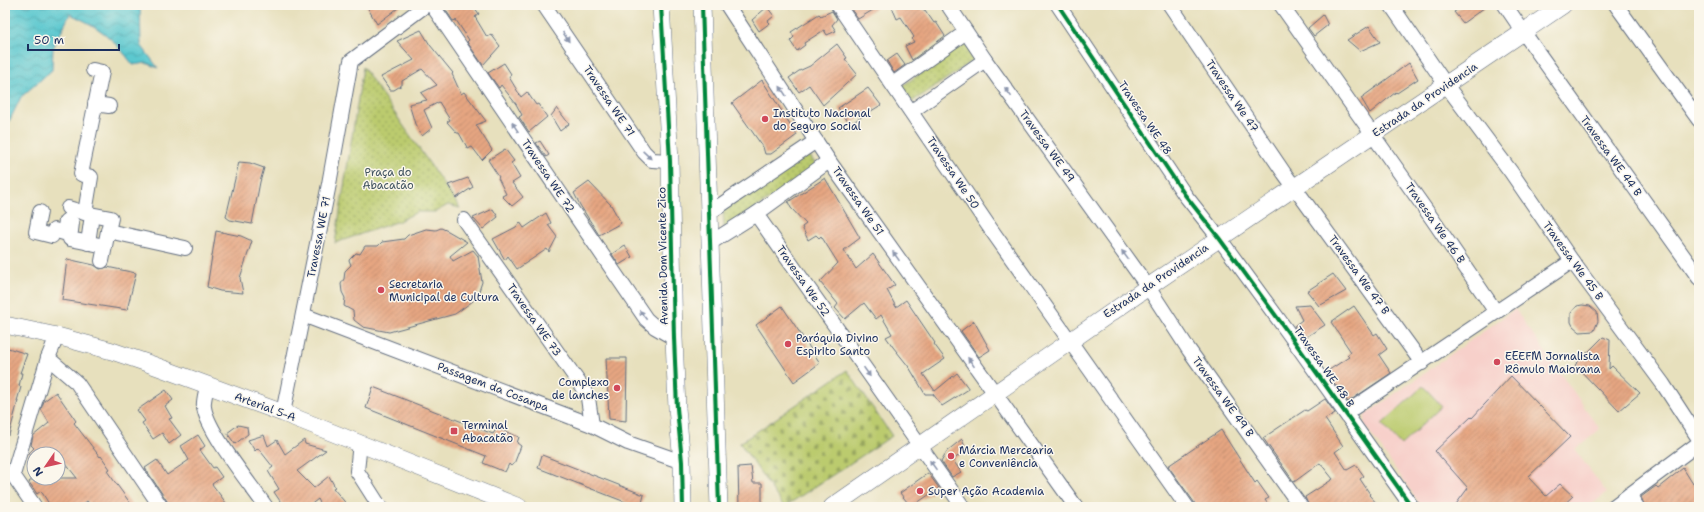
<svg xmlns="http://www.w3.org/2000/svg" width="1704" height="512" font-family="'Shantell Sans',sans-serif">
<defs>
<pattern id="cemetery-stones" width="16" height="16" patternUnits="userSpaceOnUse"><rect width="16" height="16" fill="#bbcb6e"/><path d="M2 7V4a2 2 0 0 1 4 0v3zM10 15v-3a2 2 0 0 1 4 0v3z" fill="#97a55e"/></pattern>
<pattern id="park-dots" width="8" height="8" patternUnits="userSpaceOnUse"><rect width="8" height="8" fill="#bbcb6e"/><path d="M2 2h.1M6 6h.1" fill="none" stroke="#97a55e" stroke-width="1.8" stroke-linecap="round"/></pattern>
<pattern id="water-waves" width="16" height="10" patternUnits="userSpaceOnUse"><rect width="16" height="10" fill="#5bc8cf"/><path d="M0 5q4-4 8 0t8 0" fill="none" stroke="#4aa3ab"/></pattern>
<pattern id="building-hatch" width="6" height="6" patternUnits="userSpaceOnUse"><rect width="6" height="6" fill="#e6a681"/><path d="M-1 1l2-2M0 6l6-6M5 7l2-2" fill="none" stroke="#ba886d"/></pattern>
</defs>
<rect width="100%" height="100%" fill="#fbf7ec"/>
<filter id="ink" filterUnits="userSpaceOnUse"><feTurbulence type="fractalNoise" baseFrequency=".025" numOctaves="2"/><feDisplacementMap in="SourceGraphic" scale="8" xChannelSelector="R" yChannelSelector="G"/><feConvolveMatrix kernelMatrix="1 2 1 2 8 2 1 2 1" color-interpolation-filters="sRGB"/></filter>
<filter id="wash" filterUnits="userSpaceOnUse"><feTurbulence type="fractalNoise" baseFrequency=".012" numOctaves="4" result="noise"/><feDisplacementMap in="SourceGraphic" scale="16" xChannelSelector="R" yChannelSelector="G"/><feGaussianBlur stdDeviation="0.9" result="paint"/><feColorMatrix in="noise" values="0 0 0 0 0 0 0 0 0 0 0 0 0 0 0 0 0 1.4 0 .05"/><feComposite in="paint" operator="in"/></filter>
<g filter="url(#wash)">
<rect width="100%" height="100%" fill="#e7e0bd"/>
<!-- built -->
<path fill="#f7d0ca" d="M1515 309 1600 429 1575 450 1607 493 1588 507H1422L1364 424 1365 415Z"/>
<!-- grass -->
<path fill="#bbcb6e" stroke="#6b7d66" d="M1423 386 1442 406 1401 445 1382 424Z"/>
<!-- cemetery -->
<path fill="url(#cemetery-stones)" stroke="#6b7d66" d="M847 370 892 436 784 507 740 443Z"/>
<!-- park -->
<g fill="url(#park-dots)" stroke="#6b7d66">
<path d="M966 42 977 58 912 102 901 87Z"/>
<path d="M363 67 460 208 448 205 435 212H417L399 221 335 243Z"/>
<path d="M808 153 818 168 724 228 723 209Z"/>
</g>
<!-- water -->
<path fill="url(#water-waves)" stroke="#3b7c96" d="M5 5H140L141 45 158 68 146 63 133 65C113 38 101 28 70 14L53 48 52 70 21 97 5 130Z"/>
<g id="blocks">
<!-- building -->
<g fill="url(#building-hatch)">
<path d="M366 5H402L377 24Z"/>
<path d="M448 5H473L479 14 475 17 487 37 491 34 500 46 483 65 467 42 469 40 456 20 453 21 445 9Z"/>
<path d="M848 5H881L858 19Z"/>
<path d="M891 5H919L923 11 925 10 934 23 936 22 945 36 912 60 905 46 914 42 912 39 914 37 901 17 897 19Z"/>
<path d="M1464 5H1488L1463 23 1454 12Z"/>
<path d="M767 7 774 16 768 21 770 23 759 31 752 20Z"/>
<path d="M832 11 837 19 832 25 836 31 827 35 824 30 804 43 805 45 797 51 790 41 794 37 791 32 819 14 821 16Z"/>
<path d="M1323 15 1328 25 1314 36 1308 28Z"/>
<path d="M1369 26 1380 42 1360 51 1347 40Z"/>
<path d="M421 30 430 45 453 73 452 74 461 94 464 92 486 121 476 125 492 150 482 160 472 147 468 149 459 133H457L447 122 450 120 439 102 424 110 432 128 422 136 415 124 409 104 427 100 421 93 437 85 422 69 402 81V85L394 90H390L381 77 414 60 397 41Z"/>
<path d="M837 44 847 58 845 59 857 74 823 105 809 85 799 92 789 78 799 71 810 66Z"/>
<path d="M897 54 905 65 894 73 887 61Z"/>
<path d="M504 63 511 74 509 77 521 97 527 92 536 105 538 104 547 117 529 132 519 117 522 115 516 104 501 85 499 88 488 73Z"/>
<path d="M1409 63 1418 79 1397 93 1396 92 1370 113 1361 98Z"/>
<path d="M762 80 797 135 771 154H765L763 147 732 103Z"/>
<path d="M868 88 881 105 850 124 838 108Z"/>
<path d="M557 108 569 124 560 131 551 116Z"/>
<path d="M540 141 549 155 546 157 536 143Z"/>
<path d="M505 149 514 161 511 163 520 178 512 183 523 197 512 206 502 196 506 194 498 178 499 177 488 160Z"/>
<path d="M239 162 250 163 264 168 260 182 252 224 230 220 226 217Z"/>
<path d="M468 178 473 187 456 198 448 185Z"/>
<path d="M825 178 860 238 844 250 856 269 873 254 895 285 887 290 896 307 906 300 935 343 934 344 945 359 923 374 935 391 957 373 969 389 942 406 933 394H925L909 367 893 347 886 337 892 334 881 315 876 319 864 303 845 319 835 308 838 304 820 282 838 263 821 236 819 238 816 235 808 240 802 227 806 224 791 208 788 202Z"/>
<path d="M589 182 611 205 621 223 599 235 580 205 574 193Z"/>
<path d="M493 209 498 217 483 229 473 218Z"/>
<path d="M546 213 551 223 548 225 557 237 549 252 547 249 517 269 508 256 505 260 493 239 516 227 520 222 524 228Z"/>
<path d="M441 228 448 231 467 242 450 256 453 261 473 250 478 256 482 282 479 291 473 301 455 314 389 332 363 327 354 320 353 311 344 306 345 298 342 292 341 284 344 279 345 271 351 265 349 260 356 253 360 254 365 246H378L382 242 404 239 408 235 426 229 436 230Z"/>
<path d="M216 231 241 236 252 241 240 278 243 293 220 291 207 287Z"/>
<path d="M625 245 632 257 619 265 612 254Z"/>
<path d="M67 259 94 265 100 269 107 267 136 273 127 310 62 300Z"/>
<path d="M1333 274 1346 291 1319 306 1307 291Z"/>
<path d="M1310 305 1325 325 1306 337 1307 338 1304 340 1294 326 1302 320 1295 306Z"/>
<path d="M1582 305 1590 306 1597 312 1598 321 1594 331 1580 332 1573 326 1571 322V313L1577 306Z"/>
<path d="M782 306 820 363 794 382 756 325Z"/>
<path d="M1354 306 1374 335 1377 333 1387 349 1379 355 1391 373 1348 402 1326 372 1349 357 1347 355 1351 352 1331 322Z"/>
<path d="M974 321 990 350 979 357 961 331Z"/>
<path d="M1603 337 1610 340 1609 369 1612 366 1640 393 1619 411 1575 365Z"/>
<path d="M5 347 27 354 20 373H22L19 386 21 387 17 401H18L9 435H5Z"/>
<path d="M606 358H627L626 421 609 419Z"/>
<path d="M1511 376 1570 437 1528 477 1546 496 1560 484 1573 496 1561 507H1454L1468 488 1435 451 1471 417 1472 418Z"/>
<path d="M373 387 493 434 497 428 519 437 517 443 521 446 514 464 511 466 509 464 505 472 483 463 486 456 366 408Z"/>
<path d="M166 390 173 400 165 406 172 418 169 419 181 435 169 444 162 433 153 439 142 423 145 421 137 410Z"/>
<path d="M56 392 76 421 74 423 100 457 101 456 110 469 107 471 133 507H93L87 501 80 507H51L41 491 37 494 29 482 34 478H77L58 454H28L34 448 31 445 33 436 49 423 41 409 44 401Z"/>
<path d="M1325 399 1335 413 1325 419 1343 446 1335 452 1347 470 1356 465 1364 476 1360 479 1370 494 1369 495 1380 507H1309L1305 497 1333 479 1320 463 1294 482 1263 438 1305 410 1307 411Z"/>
<path d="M238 425 247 427 248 434 235 444 227 433Z"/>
<path d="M1221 430 1255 483 1257 481 1269 498 1265 500 1270 507H1195L1194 502 1168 466Z"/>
<path d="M198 435 205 446 200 450 213 468 215 467 222 477 212 484 229 507H171L145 468 157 460 167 475 189 460 181 446Z"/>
<path d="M264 435 268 446 277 440 285 454 304 440 305 444 326 450 297 471 314 488 329 476 335 487 333 488 349 507H322L318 499 308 507H284L274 492 279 489 268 471 273 467 258 448 255 451 248 440Z"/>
<path d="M962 439 966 450 953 460 961 472 952 477 941 461 947 451Z"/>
<path d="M542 455 644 495 641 507H638L538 468Z"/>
<path d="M751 466 753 483H762V507H739L738 467Z"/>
<path d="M1683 468 1693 484 1699 479V507H1645L1641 497 1656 486 1658 488Z"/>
<path d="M928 473 939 488 911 507 900 493Z"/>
</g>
</g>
</g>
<g filter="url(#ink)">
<use href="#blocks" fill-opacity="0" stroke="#626d7f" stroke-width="1"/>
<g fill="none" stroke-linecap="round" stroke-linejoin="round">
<!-- minor casing -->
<g stroke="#626d7f" stroke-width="16">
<g id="minor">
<path d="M432 5 646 319 655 327 674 338"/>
<path d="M544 5 644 152 652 160 670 161"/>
<path d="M727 5 829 161 1076 507"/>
<path d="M838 5 990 228 1187 507"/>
<path d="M948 5 985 60 1148 287 1189 350 1301 507"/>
<path d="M1058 5 1185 195 1219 238 1287 331 1412 507"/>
<path d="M1170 5 1284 173 1422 363"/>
<path d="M1281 5 1433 220 1496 312"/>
<path d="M1391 5 1446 85 1511 172 1572 261 1663 384 1699 439"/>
<path d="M1505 5 1524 33 1699 278"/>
<path d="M1616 5 1699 120"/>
<path d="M93 70 102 72 81 174 91 177 85 213 111 218 108 231"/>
<path d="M893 84 966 32"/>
<path d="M95 104 109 106"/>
<path d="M912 111 985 60"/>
<path d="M68 208 85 213"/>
<path d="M40 212 36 232 52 236 54 230 64 233 66 221 72 223 70 239 105 246"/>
<path d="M709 213 816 141"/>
<path d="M756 214 963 507"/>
<path d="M464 220 582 387 588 398 592 425"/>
<path d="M88 243 92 215"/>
<path d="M710 243 756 214 829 161"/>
<path d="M102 261 108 231 185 248"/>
<path d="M303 315 592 425 628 443 682 462"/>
<path d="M48 358 77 383 161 507"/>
<path d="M207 386C206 392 203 401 204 407 207 431 251 485 266 507"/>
<path d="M283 413 329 184 351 61 426 5"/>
<path d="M1346 413 1572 261"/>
<path d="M360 443 357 471 380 507"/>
<path d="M1629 495 1637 507"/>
<path d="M35 507 13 475 48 358 57 336"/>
<path d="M1613 507 1699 443"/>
</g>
</g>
<!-- major casing -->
<g stroke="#626d7f" stroke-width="18">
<g id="major">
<path d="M661 5 670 161 674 338 677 408 682 462 683 507"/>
<path d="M702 5 719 507"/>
<path d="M5 325 57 336 112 351 150 364 283 413 519 507"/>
<path d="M832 507 1148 287 1563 5"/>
</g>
</g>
<!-- minor -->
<use href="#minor" stroke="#fff" stroke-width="14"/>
<!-- major -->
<use href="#major" stroke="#fff" stroke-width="17"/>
<!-- cycleway casing -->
<g stroke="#fbf7ec" stroke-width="6">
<g id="cycleway">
<path d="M661 5 670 161 674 338 677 408 682 462 683 507"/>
<path d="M702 5 719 507"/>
<path d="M1058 5 1185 195 1219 238 1287 331 1412 507"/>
</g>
</g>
<!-- cycleway -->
<use href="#cycleway" stroke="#00873e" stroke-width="4"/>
</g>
<!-- one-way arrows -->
<defs><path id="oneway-solid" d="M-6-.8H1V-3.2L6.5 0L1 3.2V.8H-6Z"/></defs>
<g fill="#8d97ae">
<use href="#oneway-solid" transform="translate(566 37) rotate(56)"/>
<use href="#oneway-solid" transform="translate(783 91) rotate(-123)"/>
<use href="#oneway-solid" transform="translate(1008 92) rotate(-126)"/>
<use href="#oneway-solid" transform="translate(515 127) rotate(-124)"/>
<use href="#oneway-solid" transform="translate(647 155) rotate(43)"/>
<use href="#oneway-solid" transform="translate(1125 255) rotate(-126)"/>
<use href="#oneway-solid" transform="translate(896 256) rotate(-125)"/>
<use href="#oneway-solid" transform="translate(643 315) rotate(-127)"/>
<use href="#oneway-solid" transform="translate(971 362) rotate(-125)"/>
<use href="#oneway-solid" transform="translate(867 372) rotate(55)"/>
<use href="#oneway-solid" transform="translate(933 465) rotate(-125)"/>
</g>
</g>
<!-- markers -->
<g fill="#d1495b" stroke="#fbf7ec" stroke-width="1.5">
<circle cx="765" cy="119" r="4"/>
<circle cx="381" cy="290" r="4"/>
<circle cx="788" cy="344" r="4"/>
<circle cx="1497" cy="362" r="4"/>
<circle cx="617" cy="388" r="4"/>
<rect x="450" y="427" width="8" height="8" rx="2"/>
<circle cx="951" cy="456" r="4"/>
<circle cx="920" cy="491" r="4"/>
</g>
<g text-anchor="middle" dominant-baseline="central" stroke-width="3" stroke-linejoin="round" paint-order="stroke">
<!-- street labels -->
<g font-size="11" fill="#1b2f5e" stroke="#fbf7ec">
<text transform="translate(1232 96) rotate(56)">Travessa We 47</text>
<text transform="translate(1425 100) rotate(-34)">Estrada da Providencia</text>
<text transform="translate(609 101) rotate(56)">Travessa WE 71</text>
<text transform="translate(1145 118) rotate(56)">Travessa WE 48</text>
<text transform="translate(1047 146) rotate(54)">Travessa WE 49</text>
<text transform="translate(1611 156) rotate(54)">Travessa WE 44 B</text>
<text transform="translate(953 173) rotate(56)">Travessa We 50</text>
<text transform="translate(548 176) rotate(56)">Travessa WE 72</text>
<text transform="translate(858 201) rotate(55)">Travessa We 51</text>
<text transform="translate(1435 223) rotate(55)">Travessa We 46 B</text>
<text transform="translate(319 237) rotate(-79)">Travessa WE 71</text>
<text transform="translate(663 256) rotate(-91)">Avenida Dom Vicente Zico</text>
<text transform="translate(1573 261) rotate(54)">Travessa We 45 B</text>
<text transform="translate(1359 275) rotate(54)">Travessa We 47 B</text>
<text transform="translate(803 281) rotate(55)">Travessa We 52</text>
<text transform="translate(1156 281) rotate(-34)">Estrada da Providencia</text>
<text transform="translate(534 320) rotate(55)">Travessa WE 73</text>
<text transform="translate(1324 367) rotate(55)">Travessa WE 48 B</text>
<text transform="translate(493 387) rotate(21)">Passagem da Cosanpa</text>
<text transform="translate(1223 397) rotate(54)">Travessa WE 49 B</text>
<text transform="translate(265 407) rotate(20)">Arterial 5-A</text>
</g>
<!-- poi labels -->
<g font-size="11" fill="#1b2f5e" stroke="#fbf7ec" text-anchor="start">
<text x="773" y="113">Instituto Nacional<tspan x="773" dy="13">do Seguro Social</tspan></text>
<text x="389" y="284">Secretaria<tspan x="389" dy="13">Municipal de Cultura</tspan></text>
<text x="796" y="338">Paróquia Divino<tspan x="796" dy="13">Espirito Santo</tspan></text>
<text x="1505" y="356">EEEFM Jornalista<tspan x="1505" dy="13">Rômulo Maiorana</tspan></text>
<text x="609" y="382" text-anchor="end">Complexo<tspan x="609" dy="13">de lanches</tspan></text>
<text x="462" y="425">Terminal<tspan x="462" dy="13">Abacatão</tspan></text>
<text x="959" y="450">Márcia Mercearia<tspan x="959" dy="13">e Conveniência</tspan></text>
<text x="928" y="491">Super Ação Academia</text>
</g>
<!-- park labels -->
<g font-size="11" fill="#435662" stroke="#fbf7ec">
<text x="388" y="172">Praça do<tspan x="388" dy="13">Abacatão</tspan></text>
</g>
</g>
<!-- margin -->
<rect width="1704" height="512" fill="none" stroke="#fbf7ec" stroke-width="20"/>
<!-- north arrow -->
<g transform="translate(46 466) rotate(236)"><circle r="19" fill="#fbf7ec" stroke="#a1a7b3"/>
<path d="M0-3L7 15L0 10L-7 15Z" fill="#d1495b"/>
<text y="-6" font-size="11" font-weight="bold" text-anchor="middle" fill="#1b2f5e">N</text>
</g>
<!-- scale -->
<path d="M28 44v6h91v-6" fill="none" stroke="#1b2f5e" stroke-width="2"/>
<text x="34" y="44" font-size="12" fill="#1b2f5e" stroke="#fbf7ec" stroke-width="3" paint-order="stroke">50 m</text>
</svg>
